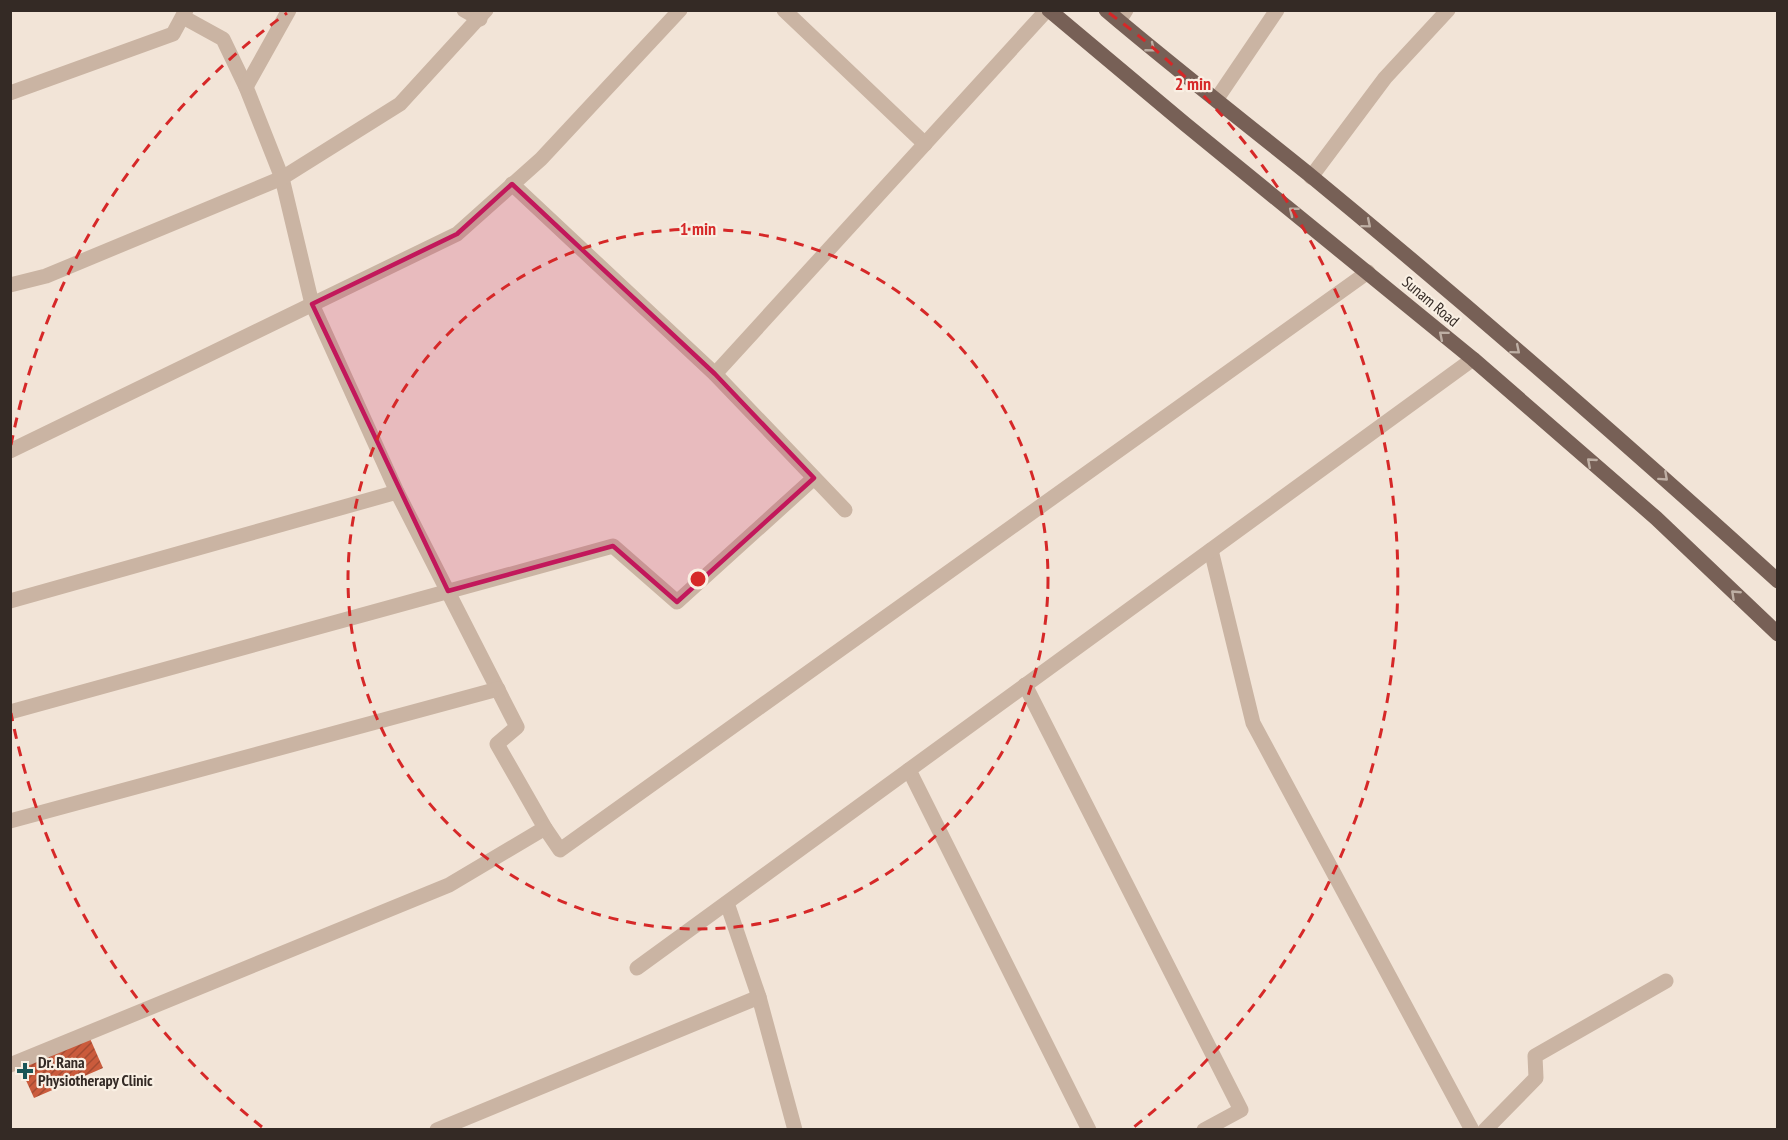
<svg xmlns="http://www.w3.org/2000/svg" width="1788" height="1140" font-family="'PT Sans Narrow',sans-serif">
<defs>
<pattern id="building-hatch" width="6" height="6" patternUnits="userSpaceOnUse" patternTransform="scale(1.5)"><rect width="6" height="6" fill="#ca5b3c"/><path d="M-1 1l2-2M0 6l6-6M5 7l2-2" fill="none" stroke="#a54b32"/></pattern>
</defs>
<rect width="100%" height="100%" fill="#f2e4d7"/>
<!-- building -->
<path fill="url(#building-hatch)" d="M88 1034 103 1068 34 1098 19 1065Z"/>
<g fill="none" stroke-linecap="round" stroke-linejoin="round">
<!-- minor -->
<g stroke="#cab4a3" stroke-width="15">
<path d="M464 10 480 19"/>
<path d="M784 10 925 144"/>
<path d="M183 17 223 39 246 87 282 178 312 304 397 492 517 727 497 744 545 828 560 850 1368 272"/>
<path d="M1119 21 1126 10"/>
<path d="M246 87 289 10"/>
<path d="M10 93 173 34 186 10"/>
<path d="M1216 100 1277 10"/>
<path d="M1311 177 1385 78 1448 10"/>
<path d="M512 184 715 374 845 510"/>
<path d="M10 285 46 276 282 178 400 104 486 10"/>
<path d="M715 374 1047 10"/>
<path d="M10 451 457 234 541 159 680 10"/>
<path d="M1211 550 1253 723 1472 1130"/>
<path d="M10 601 397 492"/>
<path d="M1025 685 1241 1110 1204 1130"/>
<path d="M10 712 613 546 677 602 814 478"/>
<path d="M909 770 1089 1130"/>
<path d="M10 821 498 689"/>
<path d="M727 903 759 997 795 1130"/>
<path d="M637 968 1473 359"/>
<path d="M10 1065 449 885 545 828"/>
<path d="M437 1130 759 997"/>
<path d="M1485 1130 1536 1078 1535 1056 1666 981"/>
</g>
<!-- major -->
<g stroke="#776056" stroke-width="15">
<path d="M1049 10 1185 124 1473 359 1656 518 1778 634"/>
<path d="M1106 10C1173 67 1243 121 1311 176 1470 307 1625 442 1778 581"/>
</g>
</g>
<!-- one-way arrows -->
<defs><path id="oneway-chevron" d="M-2-3.5L2.5 0L-2 3.5" fill="none" stroke-width="1.6" stroke-linecap="round" stroke-linejoin="round" transform="scale(1.5)"/></defs>
<g stroke="#beafa4">
<use href="#oneway-chevron" transform="translate(1151 48) rotate(39)"/>
<use href="#oneway-chevron" transform="translate(1293 211) rotate(-141)"/>
<use href="#oneway-chevron" transform="translate(1367 224) rotate(40)"/>
<use href="#oneway-chevron" transform="translate(1443 335) rotate(-140)"/>
<use href="#oneway-chevron" transform="translate(1516 350) rotate(40)"/>
<use href="#oneway-chevron" transform="translate(1591 462) rotate(-139)"/>
<use href="#oneway-chevron" transform="translate(1664 477) rotate(42)"/>
<use href="#oneway-chevron" transform="translate(1735 594) rotate(-137)"/>
</g>
<!-- marked area -->
<path fill="#c2185b" fill-opacity="0.2" stroke="#c2185b" stroke-width="4.5" stroke-linejoin="round" d="M512 184 715 374 814 478 677 602 613 546 448 591 312 304 457 234Z"/>
<!-- distance rings -->
<g fill="none" stroke="#d62828" stroke-width="3" stroke-dasharray="10 8">
<circle cx="698" cy="579" r="350"/>
<path d="M262 1127A700 700 0 0 1 11 713M11 445A700 700 0 0 1 287 13M1109 13A700 700 0 0 1 1134 1127"/>
</g>
<!-- markers -->
<path fill="#1a5557" stroke="#f9efe3" stroke-width="2" d="M22 1062h6v6h6v6h-6v6h-6v-6h-6v-6h6z"/>
<g text-anchor="middle" dominant-baseline="central" stroke-width="4.5" stroke-linejoin="round" paint-order="stroke">
<!-- street labels -->
<g font-size="16" fill="#342a25" stroke="#f9efe3">
<text transform="translate(1431 301) rotate(40)">Sunam Road</text>
</g>
<!-- poi labels -->
<g font-size="16" font-weight="bold" fill="#342a25" stroke="#f9efe3" text-anchor="start">
<text x="38" y="1062">Dr. Rana<tspan x="38" dy="18">Physiotherapy Clinic</tspan></text>
</g>
</g>
<circle cx="698" cy="579" r="9" fill="#d62828" stroke="#f9efe3" stroke-width="3"/>
<g font-size="18" text-anchor="middle" font-weight="bold" fill="#d62828" stroke="#f9efe3" stroke-width="4.5" stroke-linejoin="round" paint-order="stroke">
<text x="1193" y="90">2 min</text>
<text x="698" y="235">1 min</text>
</g>
<!-- border -->
<rect width="1788" height="1140" fill="none" stroke="#342a25" stroke-width="24"/>
</svg>
